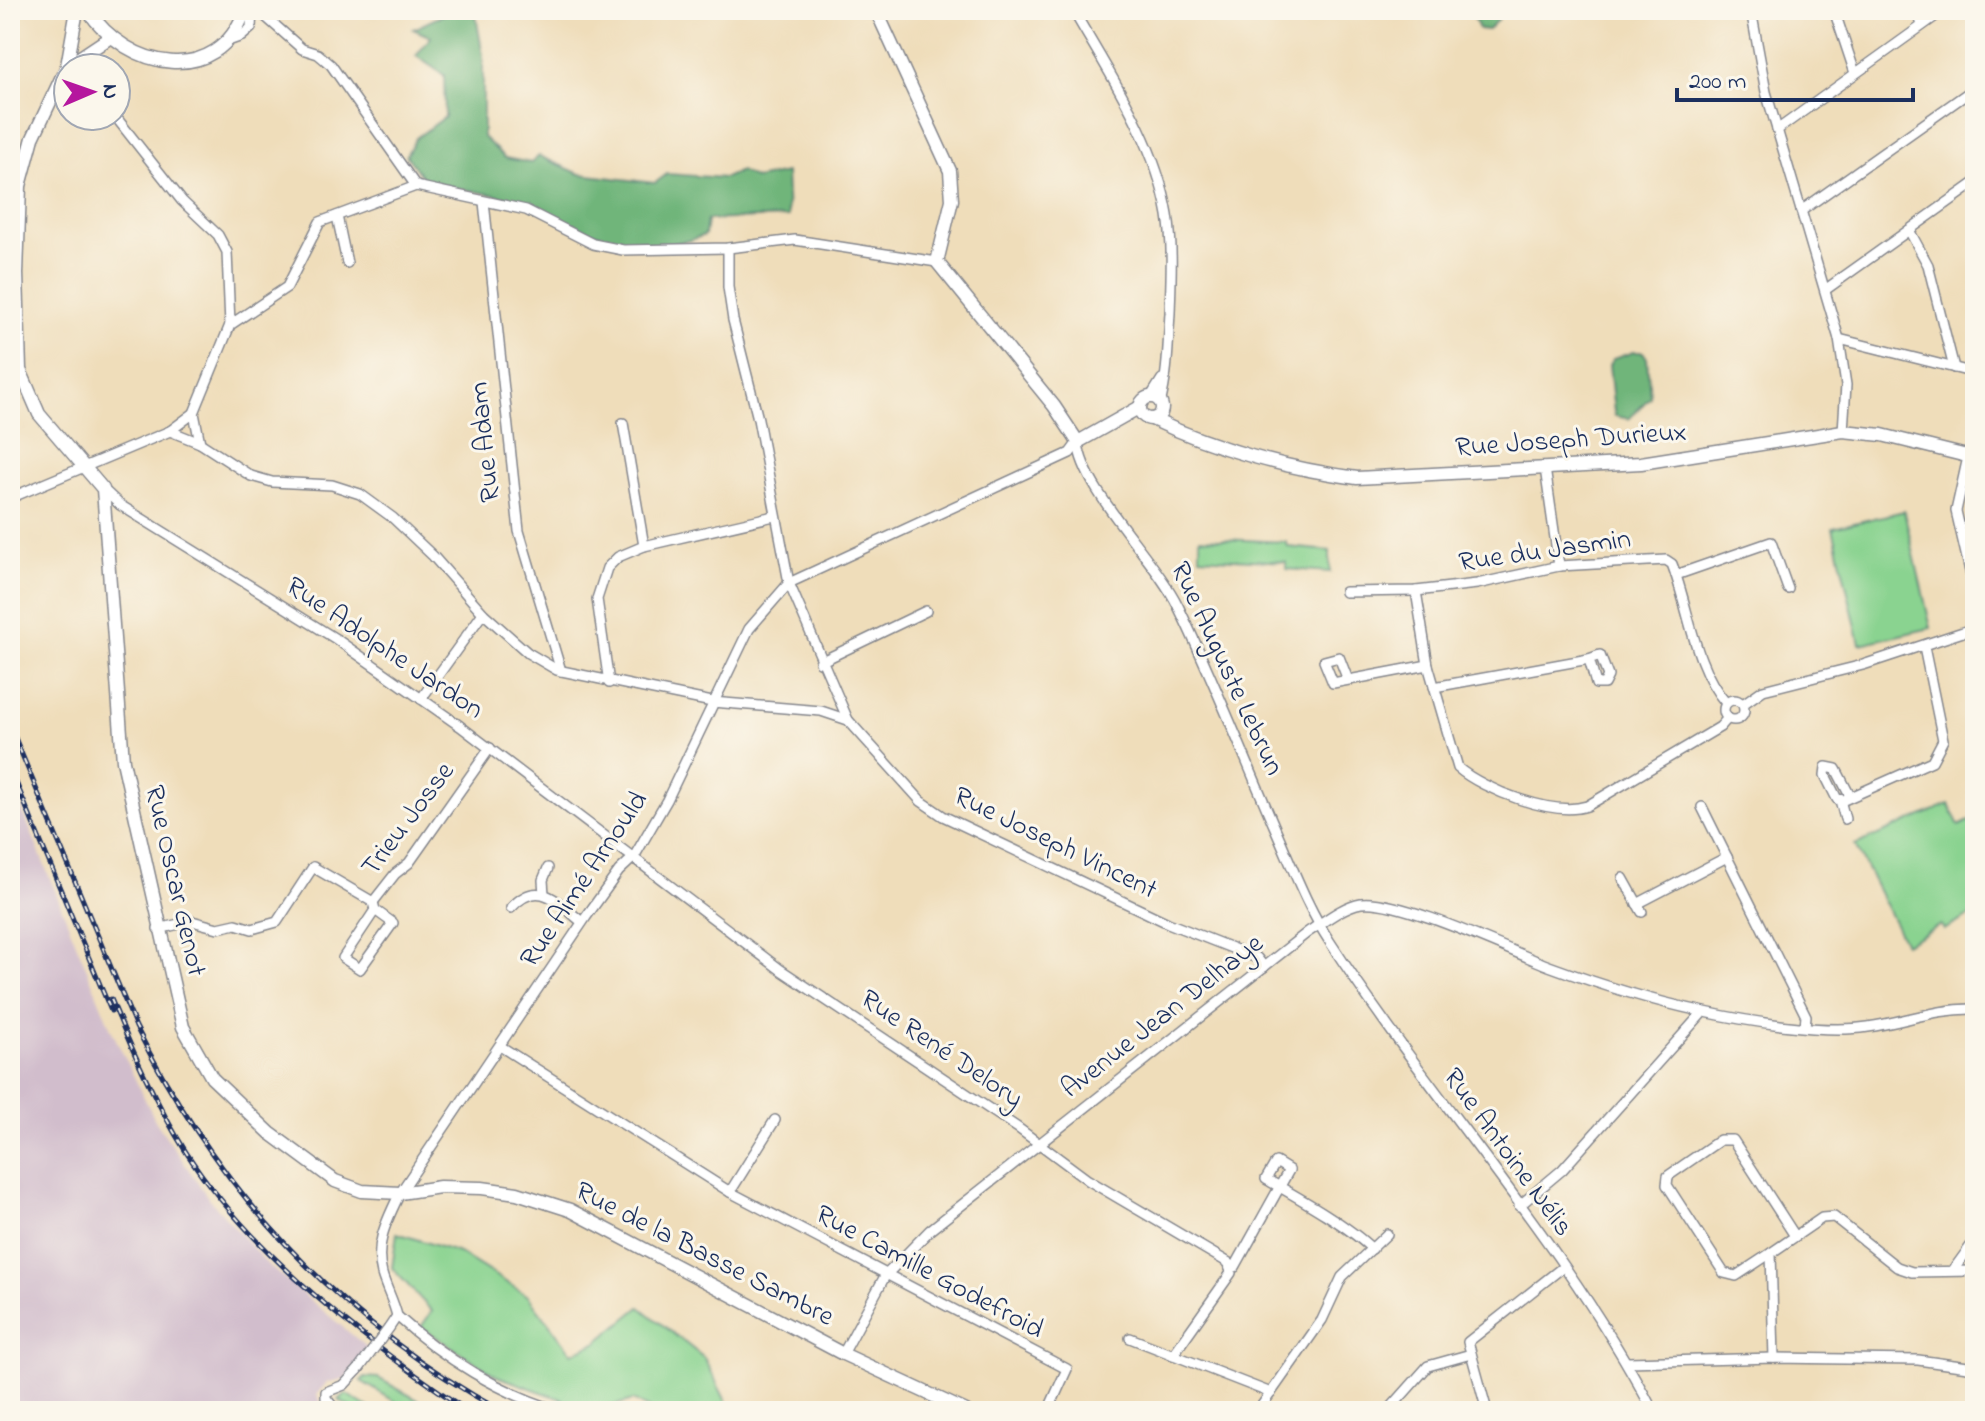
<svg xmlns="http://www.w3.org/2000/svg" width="1985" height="1421" font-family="'Indie Flower',sans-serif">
<rect width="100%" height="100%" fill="#fbf7ec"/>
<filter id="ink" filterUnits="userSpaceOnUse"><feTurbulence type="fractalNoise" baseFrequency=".0125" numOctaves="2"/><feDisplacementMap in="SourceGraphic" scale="16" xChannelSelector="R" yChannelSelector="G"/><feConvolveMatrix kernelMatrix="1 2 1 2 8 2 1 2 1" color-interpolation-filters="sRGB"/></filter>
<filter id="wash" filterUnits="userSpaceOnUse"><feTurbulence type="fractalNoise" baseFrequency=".006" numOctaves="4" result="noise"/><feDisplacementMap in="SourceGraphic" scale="32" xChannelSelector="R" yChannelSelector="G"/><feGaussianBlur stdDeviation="1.8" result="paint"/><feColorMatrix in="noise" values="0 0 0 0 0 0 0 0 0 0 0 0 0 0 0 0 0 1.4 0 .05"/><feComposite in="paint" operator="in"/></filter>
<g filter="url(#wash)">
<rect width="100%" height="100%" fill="#efddba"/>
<!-- industrial -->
<path fill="#d1bdcc" d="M10 780 111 1029 156 1122 207 1196 267 1264 368 1348 346 1378 326 1383 317 1395 326 1411H10Z"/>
<!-- green -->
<g fill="#8ad390" stroke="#528177" stroke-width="2">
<path d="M1904 511 1931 628 1860 644 1833 528Z"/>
<path d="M1200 538 1286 542 1288 547 1330 551V572L1286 569V562L1200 557Z"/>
<path d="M1949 804 1959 826 1975 818V913L1944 930 1941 925 1905 944 1855 845Z"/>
<path d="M397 1233 459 1253 528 1296 572 1353 596 1343 640 1307 704 1358 731 1411H654L633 1400 595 1411 497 1376 421 1327 432 1311 392 1268Z"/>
<path d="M365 1377 378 1378 438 1411H411L361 1381Z"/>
<path d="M346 1394 374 1411H355L339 1400Z"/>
</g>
<!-- forest -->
<g fill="#6fb57a" stroke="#45726c" stroke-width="2">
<path d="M446 10H475L483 56V137L505 158 531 163 539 156 580 174 655 183 667 174 725 178 740 171 755 179 786 173 788 217 707 220 705 235C633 263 592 229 528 205 497 193 459 189 426 182L406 155 416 138 445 117 444 75 416 56 431 37 413 29 445 14Z"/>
<path d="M1477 10H1497L1499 18 1488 30 1479 29 1473 16Z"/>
<path d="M1633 352H1643L1647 358 1650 397 1629 419 1615 416 1614 412 1609 365 1613 359Z"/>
</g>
</g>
<g filter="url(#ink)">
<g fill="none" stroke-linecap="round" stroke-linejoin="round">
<!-- street casing -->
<g stroke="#85868c" stroke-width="12">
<g id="street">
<path d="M258 10 302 49 318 54 331 65 416 186"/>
<path d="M1073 10C1110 75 1155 140 1168 215 1173 247 1171 280 1170 313 1168 343 1168 374 1160 404"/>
<path d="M1751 10 1766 92 1839 339 1846 385 1843 431"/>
<path d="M1834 10 1855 73"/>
<path d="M1917 10 1922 25"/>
<path d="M228 41 242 36 251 28 252 10"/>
<path d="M115 116 182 201 218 235 227 252 230 325 194 413 200 443"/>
<path d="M1777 130 1944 10"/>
<path d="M416 186 526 210 593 244 623 250 728 248 795 240 937 262"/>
<path d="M484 202 519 531 561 671"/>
<path d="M1801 211 1975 88"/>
<path d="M337 216 347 263"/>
<path d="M1909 230 1928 265 1954 368"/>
<path d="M728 248V287L733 320 758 419 789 583 848 720"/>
<path d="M1825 290 1975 183"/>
<path d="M230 325 287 287 320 222 416 186"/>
<path d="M1839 339 1975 373"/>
<path d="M1150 398 1162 379"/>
<path d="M623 423 644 546"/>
<path d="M170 431 200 443 251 476 272 482 332 485 360 494 393 518 433 556 483 613 528 653 557 670 712 702 821 711 848 720 921 801 943 816 1168 923 1257 958 1264 967"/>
<path d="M1078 442C1082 490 1155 559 1178 606 1213 678 1243 754 1275 828 1292 866 1307 907 1330 942 1433 1101 1565 1243 1653 1411"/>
<path d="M1968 457 1956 511 1975 593"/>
<path d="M1545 468 1559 566"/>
<path d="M103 489 120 505 336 639 460 726 781 970 1018 1128 1088 1180 1229 1263 1230 1268"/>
<path d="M10 498 170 431 194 413"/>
<path d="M1676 575 1771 542 1788 589"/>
<path d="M1416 591 1428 665 1458 768C1484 790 1554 817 1587 806L1720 727 1728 718"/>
<path d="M1345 592 1416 591 1477 584 1559 566 1666 560 1672 564C1689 608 1694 667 1726 703"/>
<path d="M1600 655 1608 676 1604 684H1596L1589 659Z"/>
<path d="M820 662 926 611"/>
<path d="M1348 680 1339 657 1324 661 1333 683 1428 665"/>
<path d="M609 683 597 599 607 568 618 557 644 546 774 516"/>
<path d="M1434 687 1589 659"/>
<path d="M421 699 483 613"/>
<circle cx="1734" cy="710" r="10"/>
<path d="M1743 704 1763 690 1863 665 1975 628"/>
<path d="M1850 796 1836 769 1826 767 1825 775 1837 799 1844 800 1932 761 1943 740 1924 647"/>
<path d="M1840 800 1845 819"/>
<path d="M1702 807 1806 1016 1805 1026"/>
<path d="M1623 878 1642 912"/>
<path d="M544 894 543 880 548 868"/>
<path d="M373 902 375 910 343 958 360 969 393 923 375 910"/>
<path d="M1637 904 1727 857"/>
<path d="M511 908C539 877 557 902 582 922"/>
<path d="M158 929 192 921 218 928 236 924 252 929 277 922 313 867 373 902 395 874 409 863 490 748"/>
<path d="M500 1046 730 1192 1067 1369 1048 1411"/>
<path d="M730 1192 775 1120"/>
<path d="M1519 1206 1562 1170 1703 1012"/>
<path d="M1771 1253 1736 1276 1724 1273 1667 1185 1668 1176 1720 1140H1733L1795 1236"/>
<path d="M1230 1268 1235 1267 1289 1170 1276 1162 1266 1179C1299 1198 1346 1224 1372 1249"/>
<path d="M1954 1269 1975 1240"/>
<path d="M397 1316C442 1357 501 1394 560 1411"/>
<path d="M389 1328 397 1316C394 1302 386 1288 382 1274 374 1244 387 1220 400 1193L586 917 619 871 634 857 667 800 749 629 789 583 1070 453 1078 442"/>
<path d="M1130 1338 1271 1393"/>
<path d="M843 1354 885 1276 930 1230 1308 932C1322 923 1343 906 1361 903 1399 898 1508 950 1549 966 1598 984 1649 1000 1700 1011 1745 1021 1823 1034 1868 1027 1905 1022 1937 1008 1975 1009"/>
<path d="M1173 1355 1231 1273 1230 1268"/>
<path d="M1774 1358 1771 1253 1822 1218 1834 1217 1897 1267 1912 1272 1975 1271"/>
<path d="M1628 1362 1774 1358 1918 1360 1975 1368"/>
<path d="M336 1411 326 1398V1392L344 1385 358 1370"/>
<path d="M1258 1411 1322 1320 1342 1277 1387 1234"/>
<path d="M1388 1411 1428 1366 1471 1354"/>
<path d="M1487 1411 1468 1342 1563 1267"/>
</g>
</g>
<!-- secondary casing -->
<g stroke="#85868c" stroke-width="15">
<g id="secondary">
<path d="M77 10 67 66 33 138 20 186 17 274 20 370 39 414 103 489 123 761 183 1027 212 1078 270 1133 335 1181 362 1191 400 1193 440 1187 482 1188 517 1193 570 1210 843 1354 966 1411"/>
<path d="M88 10C127 70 218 88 245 10"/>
<path d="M876 10 950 171 952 200 937 262 1054 406 1078 442 1140 407"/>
<path d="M67 66 109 38"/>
<circle cx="1151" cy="408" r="11"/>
<path d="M1152 419C1215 449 1288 469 1357 478L1641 463 1843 431 1882 435 1975 458"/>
</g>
</g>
<!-- street -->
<use href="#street" stroke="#fff" stroke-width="9"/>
<!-- secondary -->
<use href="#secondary" stroke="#fff" stroke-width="12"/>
<!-- rail casing -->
<g stroke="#1b2f5e" stroke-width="5">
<g id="rail">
<path d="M10 726 136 1027C220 1193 338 1321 501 1411"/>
<path d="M10 768 111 1011"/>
<path d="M111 999C133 1052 156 1104 186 1152 251 1253 369 1345 468 1411"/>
</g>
</g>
<!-- rail -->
<use href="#rail" stroke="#fbf7ec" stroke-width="2" stroke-dasharray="6" stroke-linecap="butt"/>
<!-- street-bridge casing -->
<g stroke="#85868c" stroke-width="12" stroke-linecap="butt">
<path id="street-bridge" d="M358 1370 389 1328"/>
</g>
<!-- street-bridge -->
<use href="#street-bridge" stroke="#fff" stroke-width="9"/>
</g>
</g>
<g text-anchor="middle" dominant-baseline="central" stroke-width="6" stroke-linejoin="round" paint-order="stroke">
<!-- street labels -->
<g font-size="28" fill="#1b2f5e" stroke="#fbf7ec">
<text transform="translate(1571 441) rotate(-4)">Rue Joseph Durieux</text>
<text transform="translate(486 442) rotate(-96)">Rue Adam</text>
<text transform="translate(1545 552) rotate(-8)">Rue du Jasmin</text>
<text transform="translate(384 649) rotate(34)">Rue Adolphe Jardon</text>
<text transform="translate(1226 669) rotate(65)">Rue Auguste Lebrun</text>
<text transform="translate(409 820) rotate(-53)">Trieu Josse</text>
<text transform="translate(1055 844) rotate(26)">Rue Joseph Vincent</text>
<text transform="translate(585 880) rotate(-56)">Rue Aimé Arnould</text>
<text transform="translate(174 881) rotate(77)">Rue Oscar Genot</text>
<text transform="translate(1163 1017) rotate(-38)">Avenue Jean Delhaye</text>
<text transform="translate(941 1050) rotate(34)">Rue René Delory</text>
<text transform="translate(1507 1153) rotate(54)">Rue Antoine Nélis</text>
<text transform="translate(704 1255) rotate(27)">Rue de la Basse Sambre</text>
<text transform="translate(929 1273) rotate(28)">Rue Camille Godefroid</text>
</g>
</g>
<!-- margin -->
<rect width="1985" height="1421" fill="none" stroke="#fbf7ec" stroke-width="40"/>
<!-- north arrow -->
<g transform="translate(92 92) rotate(88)"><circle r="38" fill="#fbf7ec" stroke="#a1a7b3" stroke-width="2"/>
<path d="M0-6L14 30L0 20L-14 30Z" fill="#b5179e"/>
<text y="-12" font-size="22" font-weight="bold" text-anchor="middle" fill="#1b2f5e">N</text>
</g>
<!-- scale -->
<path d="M1677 88v12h236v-12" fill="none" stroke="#1b2f5e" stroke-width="4"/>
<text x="1689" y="88" font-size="24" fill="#1b2f5e" stroke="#fbf7ec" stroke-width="6" paint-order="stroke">200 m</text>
</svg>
